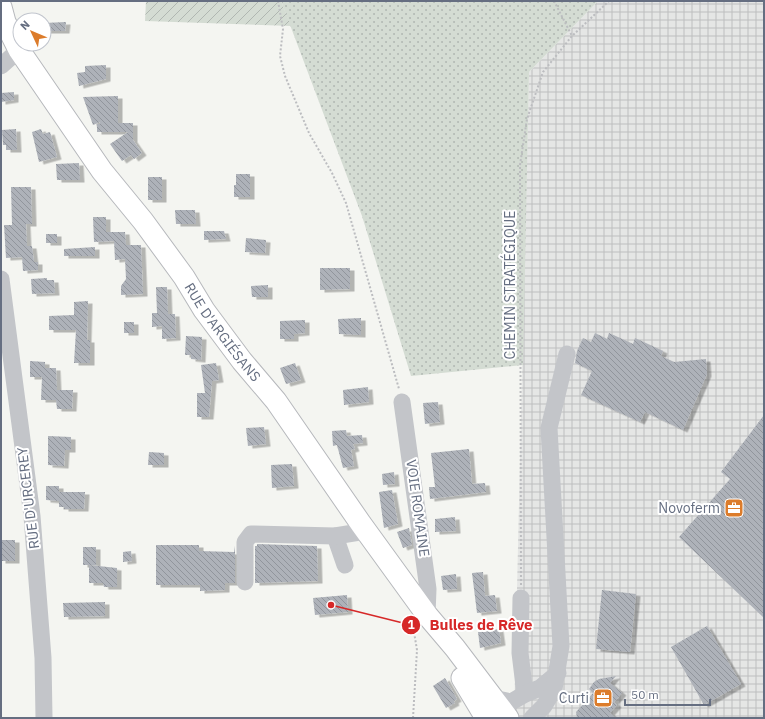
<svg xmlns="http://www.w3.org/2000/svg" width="765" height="719" font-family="'IBM Plex Sans',sans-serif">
<defs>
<pattern id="industrial-grid" width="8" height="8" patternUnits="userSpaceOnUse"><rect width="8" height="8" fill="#e5e6e5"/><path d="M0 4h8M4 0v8" fill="none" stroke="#bdbfbf"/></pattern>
<pattern id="grass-dots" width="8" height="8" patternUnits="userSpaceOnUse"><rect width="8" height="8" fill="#d4dcd3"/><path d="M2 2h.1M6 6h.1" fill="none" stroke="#b0b7b1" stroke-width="1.8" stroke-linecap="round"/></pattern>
<pattern id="garden-furrows" width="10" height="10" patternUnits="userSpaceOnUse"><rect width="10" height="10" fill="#d4dcd3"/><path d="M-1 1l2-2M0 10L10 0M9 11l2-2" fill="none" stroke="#b0b7b1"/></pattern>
<pattern id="building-back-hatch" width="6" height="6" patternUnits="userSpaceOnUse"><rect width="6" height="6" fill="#aeb2b9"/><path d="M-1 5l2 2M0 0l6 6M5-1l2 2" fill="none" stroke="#91959c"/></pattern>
<filter id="shadow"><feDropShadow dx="4.5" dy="2.5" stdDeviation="0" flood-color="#0004"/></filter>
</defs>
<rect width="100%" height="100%" fill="#f4f5f1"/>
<!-- industrial -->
<path fill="url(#industrial-grid)" d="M598 1H764V718H514L529 72Z"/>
<!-- grass -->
<path fill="url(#grass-dots)" d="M281 1H598L529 72 523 365 411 376 362 216Z"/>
<!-- garden -->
<path fill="url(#garden-furrows)" d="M146 1H281L291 26 145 21Z"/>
<!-- building -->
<g fill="url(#building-back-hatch)" filter="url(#shadow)">
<path d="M66 22 65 31H44V23Z"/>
<path d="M106 65V79L79 86 77 73 85 72V66Z"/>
<path d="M14 92V100L1 102V93Z"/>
<path d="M118 96V123H133V140L142 153 134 159 131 155 122 161 110 144 128 132H97V124H100V122L93 125 83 97Z"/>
<path d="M16 129 17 150H6V145H3L2 130Z"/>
<path d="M41 129 43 134 50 132 57 157 39 162 32 132Z"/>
<path d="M79 163 80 180H57L56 164Z"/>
<path d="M236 174H250V197H234V185H236Z"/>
<rect x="148" y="177" width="14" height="23"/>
<path d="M11 187H31L32 224H26L27 246H32L34 262H38V270L23 271 22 257 6 258 4 225H12Z"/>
<path d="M175 210H195L196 224H176Z"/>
<path d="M93 217H106V232H125L126 245H141L143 294 121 295V286L126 279 125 259 115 260 114 241 94 242Z"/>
<path d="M204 231H224L226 239 204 240Z"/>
<rect x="46" y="234" width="11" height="9"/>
<path d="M246 238 266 240 265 253 245 252Z"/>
<path d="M95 247V256H64V249Z"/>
<path d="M320 268H350V289L320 290Z"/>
<path d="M47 278V280H54L55 293 32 294 31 279Z"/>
<path d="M268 285V297H252L251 286Z"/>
<path d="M156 287H167L168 314H175L176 338 162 339V326L152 327V313H157Z"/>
<path d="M88 301 87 340H90V363H74L76 330H49V316L74 315V302Z"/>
<path d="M361 318V335L339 334 338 319Z"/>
<path d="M305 320V333L294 334V339H280V321Z"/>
<rect x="124" y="322" width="10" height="11"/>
<path d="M595 333 607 339 609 333 633 344 635 338 663 351 661 356 674 362 706 359 707 374 683 430 645 412 640 422 581 395 592 371 575 363 577 351 583 338 591 342Z"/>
<path d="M186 336 202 337 201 360 191 359V355H185Z"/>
<path d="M30 361 45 362V368H56L57 390H73L72 409H57L56 400H41L42 377H30Z"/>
<path d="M216 363 219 380 212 381 209 417H197V393H205L201 365Z"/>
<path d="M295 363 301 380 286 384 280 368Z"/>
<path d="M368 387 369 402 344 405 343 390Z"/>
<path d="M438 402 440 422 425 424 423 403Z"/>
<path d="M764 415V618L679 537 730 479 721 472Z"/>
<path d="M264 427 266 444 248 446 246 428Z"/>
<path d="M346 430 347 436 362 435 363 443 353 444 355 449 351 450 354 466 343 468 337 445 333 446 332 431Z"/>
<path d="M48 436 71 437V450H65L64 466 48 465Z"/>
<path d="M469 449 472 484 485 483 486 492 430 499 429 487H435L431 453Z"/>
<path d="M149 452 164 453V465H148Z"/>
<path d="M292 464 294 486 272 488 271 465Z"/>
<path d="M394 472 395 484 383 485 382 474Z"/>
<path d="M46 486H59V492H85L84 509H64V507H59V501L46 500Z"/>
<path d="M392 490 398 524 384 528 379 492Z"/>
<path d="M455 517 456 531 435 532V519Z"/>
<path d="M409 528 412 545 403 548 397 532Z"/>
<rect x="1" y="540" width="14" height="21"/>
<path d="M257 544 317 546 318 581 255 583V546H257Z"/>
<path d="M156 545H199V551L234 552 235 546V583H225V590L200 591V585H156Z"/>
<rect x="83" y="547" width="13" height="18"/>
<path d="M131 551 132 561 123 562V552Z"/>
<path d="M89 565 117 568V587H104L103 583H89Z"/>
<path d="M483 572 485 596 495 595 497 611 477 613 472 573Z"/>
<path d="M456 574 457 589 443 590 441 576Z"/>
<path d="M602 590 636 594 630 652 596 649Z"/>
<path d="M347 595 348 612 315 615 313 598Z"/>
<path d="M105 602V616L64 617 63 603Z"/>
<path d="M707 626 741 684 704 705 671 647Z"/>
<path d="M499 629 501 643 480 648 478 632Z"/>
<path d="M616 676 610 683 622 693 614 702 617 705 610 713 616 718H577L576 712 593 693 589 689 594 682 599 679Z"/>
<path d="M445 678 457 699 454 701 455 703 446 708 433 686Z"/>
</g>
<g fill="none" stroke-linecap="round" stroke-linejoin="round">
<!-- major casing -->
<g stroke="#b6b8bc" stroke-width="23">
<g id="major">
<path id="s1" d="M1 7 5 22 19 50 102 171 143 221 184 277 204 310 242 361 276 401 361 524 427 615 455 648 508 718"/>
<path d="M462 678 486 718"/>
</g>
</g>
<!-- path -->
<g stroke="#bcbdc0" stroke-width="2" stroke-dasharray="2 2" stroke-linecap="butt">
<path d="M278 1 283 29 280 56 285 76 309 133 332 173 346 203 399 389"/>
<path d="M554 1 572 36"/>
<path d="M521 585 520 165 527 119 543 72 572 36 609 1"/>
<path d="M413 718 417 650 414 632 418 627"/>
</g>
<!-- minor -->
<g stroke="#c3c5c9" stroke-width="17">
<path d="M1 66 19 50"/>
<path d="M1 279 32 516 43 658 44 718"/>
<path d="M402 402 428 589 427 615"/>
<path d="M335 536 345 565"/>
<path d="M245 582V542L251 534 335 536 366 531"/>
<path d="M521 598 520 653 525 694"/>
<path d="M493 698 511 702 525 694 540 688 558 673"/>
<path d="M532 718 544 706 554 689 561 646 549 428 567 354"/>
</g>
<!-- major -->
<use href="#major" stroke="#fff" stroke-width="21"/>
</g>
<!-- icons -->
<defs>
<g id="office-square" transform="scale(1)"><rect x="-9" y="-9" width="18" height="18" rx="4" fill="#dc7c2b" stroke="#fff"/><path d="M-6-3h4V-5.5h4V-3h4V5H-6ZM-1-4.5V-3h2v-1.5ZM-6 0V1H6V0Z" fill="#fff"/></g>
</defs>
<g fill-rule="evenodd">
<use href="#office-square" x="734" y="508"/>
<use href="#office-square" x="603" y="698"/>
</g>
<g text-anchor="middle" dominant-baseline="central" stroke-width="4" stroke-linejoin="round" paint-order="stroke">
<!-- street labels -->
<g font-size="14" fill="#656e81" stroke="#fff">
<text transform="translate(510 285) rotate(-90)">CHEMIN STRATÉGIQUE</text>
<text stroke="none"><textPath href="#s1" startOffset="395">RUE D'ARGIÉSANS</textPath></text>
<text transform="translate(28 498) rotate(-97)">RUE D'URCEREY</text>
<text transform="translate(418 508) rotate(82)">VOIE ROMAINE</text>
</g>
<!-- poi labels -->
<g font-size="14" fill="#656e81" stroke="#fff" text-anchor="end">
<text x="720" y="508">Novoferm</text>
<text x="589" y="698">Curti</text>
</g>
</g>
<!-- callouts -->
<path fill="none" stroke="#d62828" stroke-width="1.5" d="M331 605L411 625"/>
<g fill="#d62828" stroke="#fff" stroke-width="1.5">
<circle cx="331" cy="605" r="4"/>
<circle cx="411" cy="625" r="10"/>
</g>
<g font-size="12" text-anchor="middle" font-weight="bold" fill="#fff">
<text x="411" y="629">1</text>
</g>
<g font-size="15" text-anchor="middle" font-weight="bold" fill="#d62828" stroke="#fff" stroke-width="4" stroke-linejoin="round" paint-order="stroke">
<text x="481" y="630">Bulles de Rêve</text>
</g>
<!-- border -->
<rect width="765" height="719" fill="none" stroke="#656e81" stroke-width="4"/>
<!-- north arrow -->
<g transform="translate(32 32) rotate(314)"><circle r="19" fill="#ffffff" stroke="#c1c5cd"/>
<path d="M0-3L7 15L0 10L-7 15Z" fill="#dc7c2b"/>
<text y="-6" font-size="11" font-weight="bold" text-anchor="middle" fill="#656e81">N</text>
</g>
<!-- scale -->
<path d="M625 699v6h85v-6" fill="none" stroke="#656e81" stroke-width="2"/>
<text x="631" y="699" font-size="12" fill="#656e81" stroke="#ffffff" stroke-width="3" paint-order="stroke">50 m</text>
</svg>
